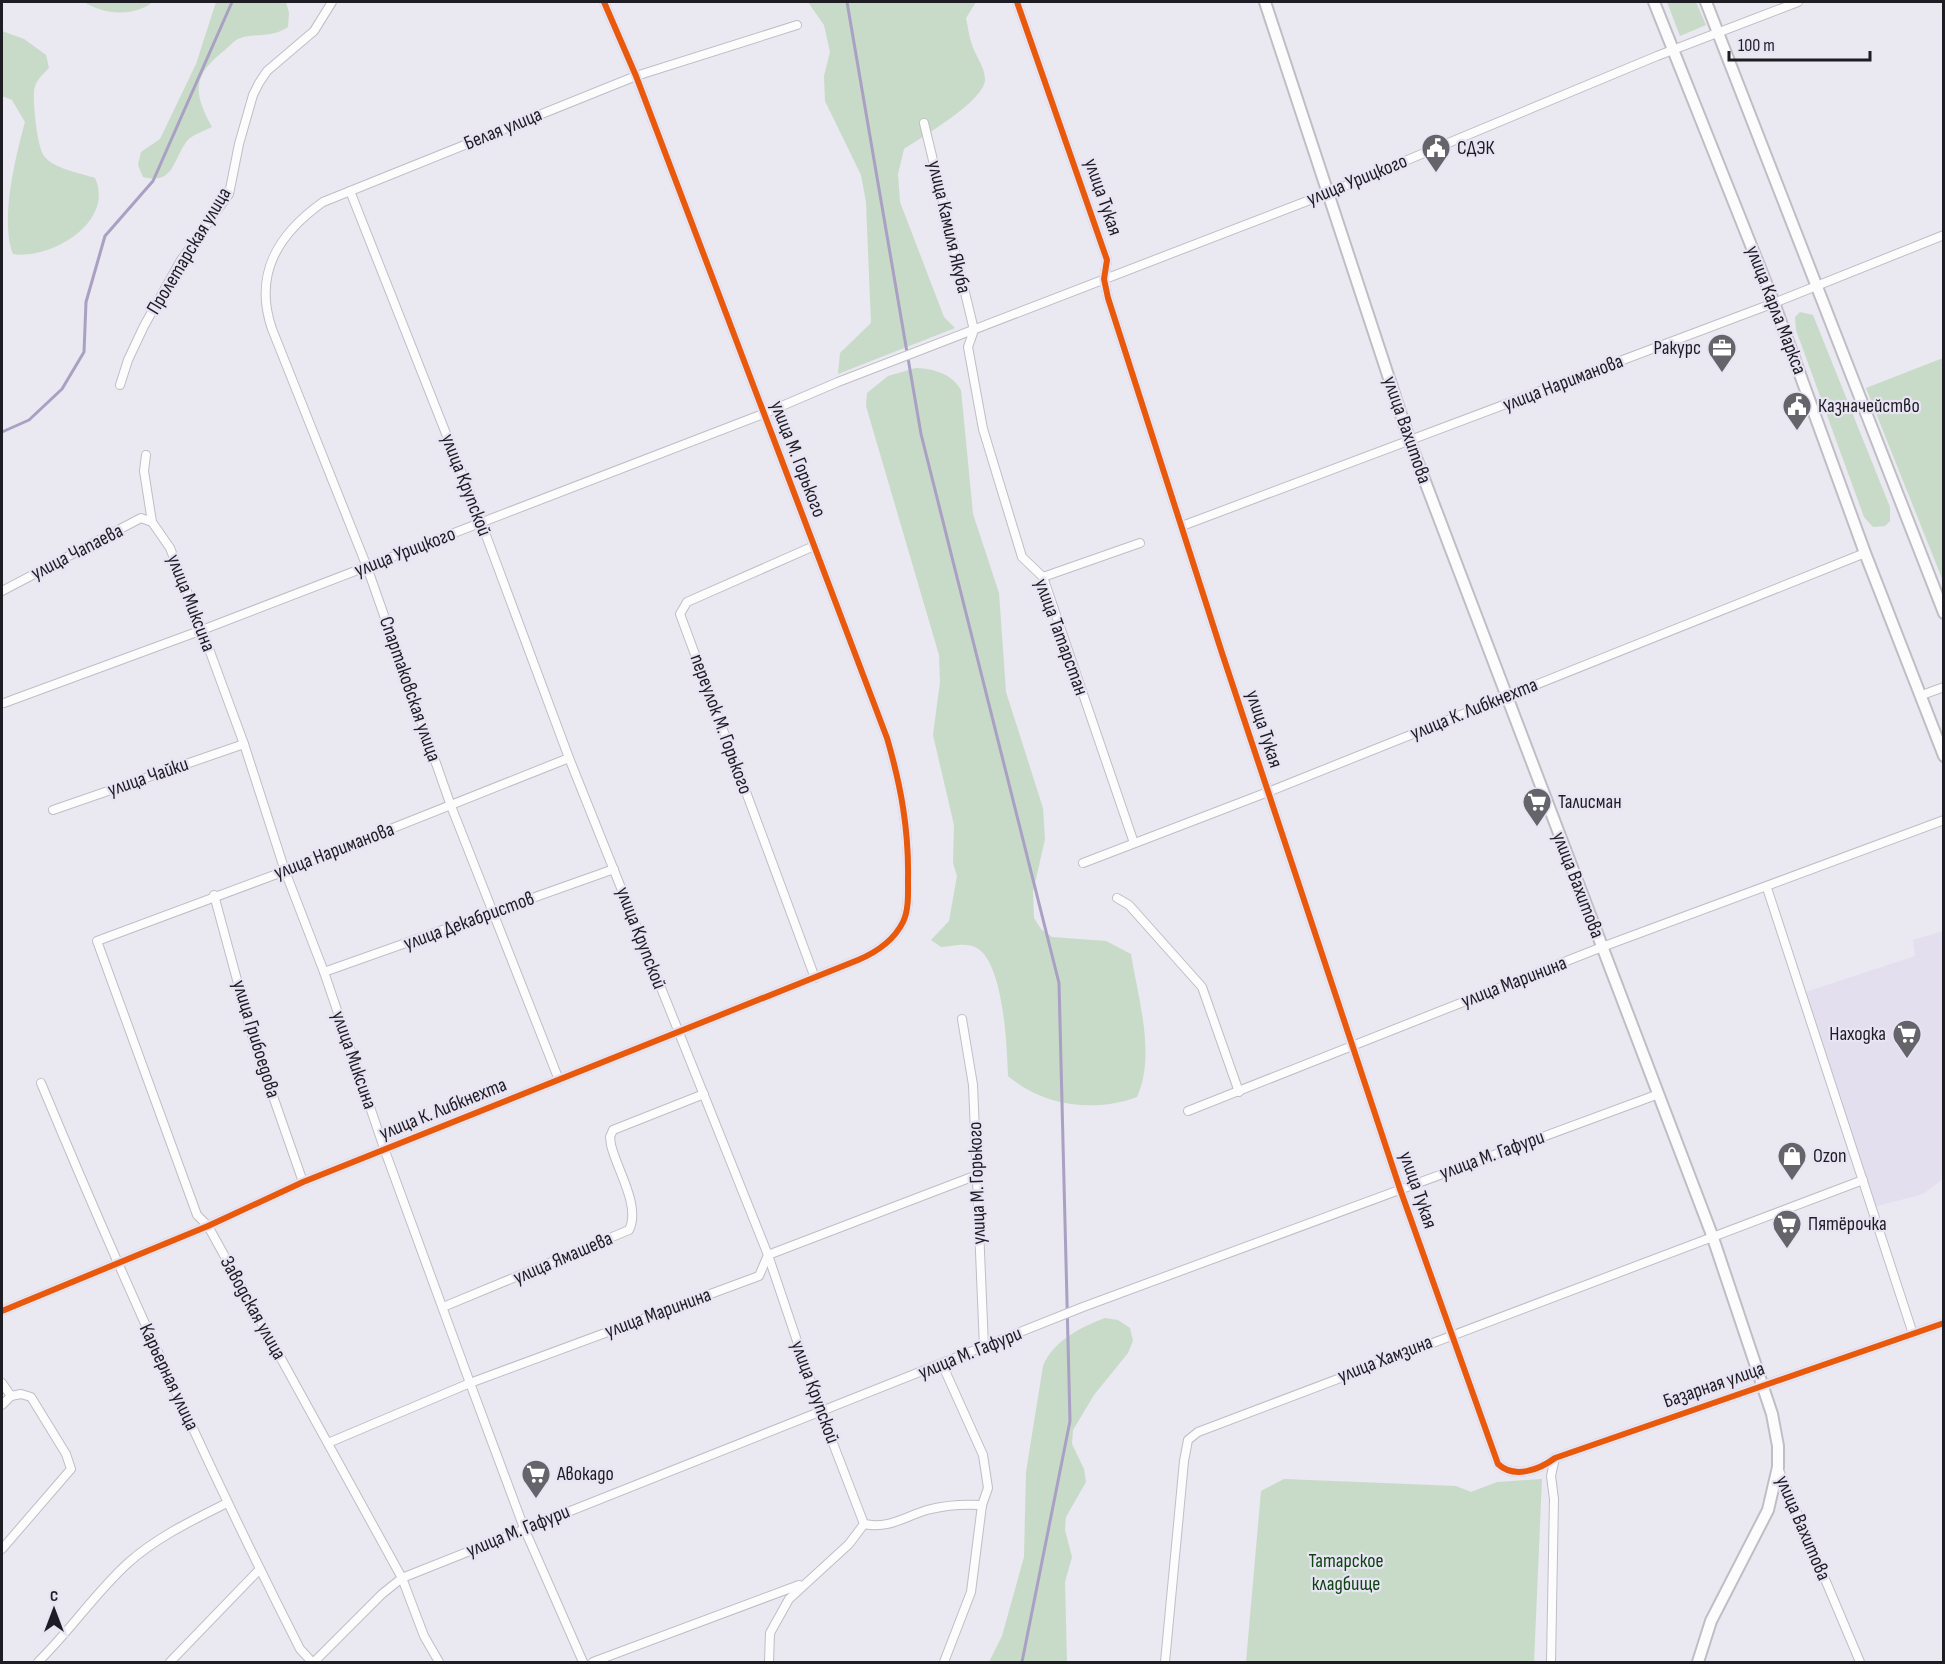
<svg xmlns="http://www.w3.org/2000/svg" width="1945" height="1664" font-family="'Sofia Sans Condensed',sans-serif">
<rect width="100%" height="100%" fill="#eae8f0"/>
<!-- built -->
<path fill="#e3dfef" d="M1943 931V1179L1923 1194 1874 1207 1806 992 1915 956 1913 940Z"/>
<!-- green -->
<g fill="#c7dbc8">
<path d="M84 2H153C133 17 105 15 84 2Z"/>
<path d="M216 2H286L289 13 288 27C270 39 256 32 238 39 232 42 226 50 220 54 191 78 195 96 212 127 204 131 192 135 187 141 172 161 174 185 143 177L138 165 141 152 160 139 196 64Z"/>
<path d="M808 2H976L966 18C968 27 969 37 972 45 976 57 985 67 985 80 984 101 922 137 904 149L898 174 900 202 944 317 955 328 838 374 840 353 871 323 866 202 861 175 825 101 824 76 830 52 824 25Z"/>
<path d="M1667 2H1696L1706 25 1680 36Z"/>
<path d="M2 31 24 39 46 55 49 68C42 75 35 81 34 91 33 104 37 146 44 156 54 169 80 173 95 178 115 222 51 260 13 254 0 222 15 158 25 122L12 100 2 96Z"/>
<path d="M1800 312 1813 315 1890 507V521L1885 526 1873 527 1864 517 1796 330 1795 317Z"/>
<path d="M1943 358V581L1866 388Z"/>
<path d="M916 368C935 369 952 374 961 390L973 514 999 593 1006 692 1043 808 1045 839 1033 892 1034 918 1041 929 1052 937 1106 941 1131 954C1138 998 1156 1055 1137 1097 1094 1113 1044 1106 1008 1076 1007 1048 1004 964 977 948 966 942 953 946 941 947L931 940 949 921 957 876 953 863 954 825 933 735 940 682 939 655 866 406 867 393 888 376Z"/>
<path d="M1105 1318 1118 1320 1130 1328 1133 1341 1128 1353 1094 1395 1073 1430 1072 1444 1084 1469 1086 1482 1066 1517 1065 1530 1072 1557 1065 1582 1067 1662H989L1002 1636 1024 1557 1026 1472 1043 1366C1053 1341 1081 1327 1105 1318Z"/>
<path d="M1284 1479 1456 1486 1471 1492 1497 1482 1542 1479 1534 1662H1246L1261 1491Z"/>
</g>
<g fill="none" stroke-linecap="round" stroke-linejoin="round">
<!-- stream -->
<g stroke="#aaa0c3" stroke-width="3">
<path d="M847 2 921 434 1059 983 1070 1421 1022 1662"/>
<path d="M2 432 29 420 62 389 84 352 86 302 105 236 153 181 232 2"/>
</g>
<!-- street casing -->
<g stroke="#c0bec5" stroke-width="10">
<g id="street">
<path d="M1017 2 1107 260 1104 279 1108 298 1222 653 1400 1189 1498 1464C1514 1479 1539 1470 1555 1458L1944 1323"/>
<path d="M924 123 974 330 968 347 983 429 1022 557 1043 577 1134 843"/>
<path d="M350 191 481 522 569 758 768 1255 821 1412 864 1524 849 1544 789 1599 770 1633 769 1662"/>
<path d="M120 385 128 360 144 326 181 260 229 194 239 144 253 95 259 83 267 71 314 31 332 2"/>
<path d="M146 455 144 471 152 522 170 548 202 630 244 744 285 871 324 972 385 1151 470 1383 524 1528 583 1662"/>
<path d="M1182 526 1774 303 1944 235"/>
<path d="M814 546 687 602 680 614 815 978"/>
<path d="M1043 577 1140 543"/>
<path d="M2 591 141 518 152 522"/>
<path d="M1922 695 1944 687"/>
<path d="M4 703 202 630 763 414 838 382 1328 193 1657 56 1798 2"/>
<path d="M53 810 244 744"/>
<path d="M1083 863 1268 792 1865 553"/>
<path d="M1767 888 1913 1334"/>
<path d="M214 895 253 1039 303 1182"/>
<path d="M1117 898 1129 905 1202 987 1239 1092"/>
<path d="M324 972 614 869"/>
<path d="M962 1019 973 1085 984 1347"/>
<path d="M559 1080 451 806 367 567 272 329C253 274 278 234 323 202L636 76 797 25"/>
<path d="M41 1083C121 1275 206 1464 300 1649L312 1662"/>
<path d="M1188 1111 1602 947 1944 820"/>
<path d="M443 1307 629 1230C641 1206 617 1170 611 1145L610 1137 613 1130 704 1094"/>
<path d="M2 1311 208 1226 303 1182 858 960C877 952 894 940 903 922 909 910 908 893 908 880 909 830 901 786 887 738L636 76 604 2"/>
<path d="M942 1364 983 1455 988 1488 982 1505 971 1592 944 1662"/>
<path d="M2 1383 11 1396"/>
<path d="M2 1405 11 1396"/>
<path d="M328 1443 470 1383 759 1276 768 1255 977 1175"/>
<path d="M1778 1468 1860 1662"/>
<path d="M864 1524C889 1529 904 1517 927 1510 945 1505 963 1504 982 1505"/>
<path d="M2 1549 71 1469 66 1454 31 1397 21 1394 11 1396"/>
<path d="M38 1662C70 1631 95 1593 128 1563 157 1537 193 1520 227 1503"/>
<path d="M170 1662 259 1570"/>
<path d="M314 1662 382 1594 402 1578 1083 1307 1656 1095"/>
<path d="M439 1662 424 1636 402 1578 208 1226 197 1215 97 941 285 871 569 758"/>
<path d="M593 1662 799 1585"/>
<path d="M1165 1662 1184 1461 1188 1440 1198 1432 1863 1180"/>
<path d="M1551 1662 1554 1499 1551 1476 1555 1458"/>
</g>
</g>
<!-- secondary casing -->
<g stroke="#c0bec5" stroke-width="14">
<g id="secondary">
<path d="M1265 2 1410 442 1712 1235 1772 1414 1778 1446V1467L1768 1510 1711 1621 1698 1662"/>
<path d="M1654 2 1774 303 1865 553 1944 756"/>
<path d="M1706 2 1944 613"/>
</g>
</g>
<!-- street -->
<use href="#street" stroke="#fcfcfd" stroke-width="8"/>
<!-- secondary -->
<use href="#secondary" stroke="#fcfcfd" stroke-width="10"/>
<!-- cycleway casing -->
<g stroke="#e8e4f4" stroke-width="10">
<g id="cycleway">
<path d="M1017 2 1107 260 1104 279 1108 298 1222 653 1400 1189 1498 1464C1514 1479 1539 1470 1555 1458L1944 1323"/>
<path d="M2 1311 208 1226 303 1182 858 960C877 952 894 940 903 922 909 910 908 893 908 880 909 830 901 786 887 738L636 76 604 2"/>
</g>
</g>
<!-- cycleway -->
<use href="#cycleway" stroke="#e8590c" stroke-width="6"/>
</g>
<!-- icons -->
<defs>
<g id="civic-pin" transform="scale(1.5)"><path d="M0 17L-7.5 6A9.5 9.5 0 1 1 7.5 6Z" fill="#65646b" stroke="#e8e4f4"/><path d="M-.6-6.5H3V-4.5H.6V-3L4-1V1h2V6H-6V1h2V-1L-.6-3ZM-1.2 2.5V6h2.4V2.5Z" fill="#fff"/></g>
<g id="office-pin" transform="scale(1.5)"><path d="M0 17L-7.5 6A9.5 9.5 0 1 1 7.5 6Z" fill="#65646b" stroke="#e8e4f4"/><path d="M-6-3h4V-5.5h4V-3h4V5H-6ZM-1-4.5V-3h2v-1.5ZM-6 0V1H6V0Z" fill="#fff"/></g>
<g id="supermarket-pin" transform="scale(1.5)"><path d="M0 17L-7.5 6A9.5 9.5 0 1 1 7.5 6Z" fill="#65646b" stroke="#e8e4f4"/><path d="M-6-5.5h2.5l.6 2H6L4.5 2H-2.5L-4.4-4H-6ZM-1.5 3.2a1.3 1.3 0 1 0 .1 0ZM3 3.2a1.3 1.3 0 1 0 .1 0Z" fill="#fff"/></g>
<g id="shop-pin" transform="scale(1.5)"><path d="M0 17L-7.5 6A9.5 9.5 0 1 1 7.5 6Z" fill="#65646b" stroke="#e8e4f4"/><path d="M-5-2.5h2.3a2.7 3.5 0 0 1 5.4 0H5L5.5 6h-11ZM-1.5-2.5h3a1.5 2.3 0 0 0-3 0Z" fill="#fff"/></g>
</defs>
<g fill-rule="evenodd">
<use href="#civic-pin" x="1436" y="148"/>
<use href="#office-pin" x="1722" y="348"/>
<use href="#civic-pin" x="1797" y="406"/>
<use href="#supermarket-pin" x="1537" y="802"/>
<use href="#supermarket-pin" x="1907" y="1034"/>
<use href="#shop-pin" x="1792" y="1156"/>
<use href="#supermarket-pin" x="1787" y="1224"/>
<use href="#supermarket-pin" x="536" y="1474"/>
</g>
<g text-anchor="middle" dominant-baseline="central" stroke-width="4.5" stroke-linejoin="round" paint-order="stroke">
<!-- street labels -->
<g font-size="20" fill="#1e1d23" stroke="#e8e4f4">
<text transform="translate(503 129) rotate(-22)">Белая улица</text>
<text transform="translate(1357 180) rotate(-22)">улица Урицкого</text>
<text transform="translate(1103 197) rotate(71)">улица Тукая</text>
<text transform="translate(949 227) rotate(77)">улица Камиля Якуба</text>
<text transform="translate(189 251) rotate(-59)">Пролетарская улица</text>
<text transform="translate(1776 310) rotate(69)">улица Карла Маркса</text>
<text transform="translate(1563 383) rotate(-21)">улица Нариманова</text>
<text transform="translate(1407 430) rotate(71)">улица Вахитова</text>
<text transform="translate(798 459) rotate(69)">улица М. Горького</text>
<text transform="translate(466 485) rotate(69)">улица Крупской</text>
<text transform="translate(77 552) rotate(-27)">улица Чапаева</text>
<text transform="translate(405 552) rotate(-21)">улица Урицкого</text>
<text transform="translate(191 603) rotate(69)">улица Миксина</text>
<text transform="translate(1061 637) rotate(70)">улица Татарстан</text>
<text transform="translate(410 689) rotate(71)">Спартаковская улица</text>
<text transform="translate(1474 709) rotate(-22)">улица К. Либкнехта</text>
<text transform="translate(721 724) rotate(70)">переулок М. Горького</text>
<text transform="translate(1264 729) rotate(72)">улица Тукая</text>
<text transform="translate(148 777) rotate(-19)">улица Чайки</text>
<text transform="translate(334 851) rotate(-21)">улица Нариманова</text>
<text transform="translate(1578 885) rotate(69)">улица Вахитова</text>
<text transform="translate(469 921) rotate(-20)">улица Декабристов</text>
<text transform="translate(641 938) rotate(69)">улица Крупской</text>
<text transform="translate(1514 982) rotate(-21)">улица Маринина</text>
<text transform="translate(256 1039) rotate(73)">улица Грибоедова</text>
<text transform="translate(354 1060) rotate(71)">улица Миксина</text>
<text transform="translate(443 1109) rotate(-22)">улица К. Либкнехта</text>
<text transform="translate(1492 1155) rotate(-20)">улица М. Гафури</text>
<text transform="translate(977 1183) rotate(-92)">улица М. Горького</text>
<text transform="translate(1418 1190) rotate(71)">улица Тукая</text>
<text transform="translate(563 1258) rotate(-23)">улица Ямашева</text>
<text transform="translate(253 1308) rotate(61)">Заводская улица</text>
<text transform="translate(658 1313) rotate(-20)">улица Маринина</text>
<text transform="translate(970 1353) rotate(-22)">улица М. Гафури</text>
<text transform="translate(1385 1359) rotate(-21)">улица Хамзина</text>
<text transform="translate(169 1377) rotate(65)">Карьерная улица</text>
<text transform="translate(1714 1385) rotate(-19)">Базарная улица</text>
<text transform="translate(815 1392) rotate(70)">улица Крупской</text>
<text transform="translate(1803 1528) rotate(67)">улица Вахитова</text>
<text transform="translate(518 1531) rotate(-22)">улица М. Гафури</text>
</g>
<!-- poi labels -->
<g font-size="20" fill="#1e1d23" stroke="#e8e4f4" text-anchor="start">
<text x="1457" y="148">СДЭК</text>
<text x="1701" y="348" text-anchor="end">Ракурс</text>
<text x="1818" y="406">Казначейство</text>
<text x="1558" y="802">Талисман</text>
<text x="1886" y="1034" text-anchor="end">Находка</text>
<text x="1813" y="1156">Ozon</text>
<text x="1808" y="1224">Пятёрочка</text>
<text x="557" y="1474">Авокадо</text>
</g>
<!-- park labels -->
<g font-size="20" fill="#0d4510" stroke="#e8e4f4">
<text x="1346" y="1561">Татарское<tspan x="1346" dy="23">кладбище</tspan></text>
</g>
</g>
<!-- border -->
<rect width="1945" height="1664" fill="none" stroke="#1e1d23" stroke-width="6"/>
<!-- north arrow -->
<g transform="translate(54 1610)" stroke="#e8e4f4" stroke-width="4.5" paint-order="stroke">
<path d="M0-4.5L10 22L0 15L-10 22Z" fill="#1e1d23"/>
<text y="-9" font-size="16" font-weight="bold" text-anchor="middle" fill="#1e1d23">С</text>
</g>
<!-- scale -->
<path d="M1729 51v9h141v-9" fill="none" stroke="#1e1d23" stroke-width="3"/>
<text x="1738" y="51" font-size="18" fill="#1e1d23" stroke="#e8e4f4" stroke-width="4.5" paint-order="stroke">100 m</text>
</svg>
